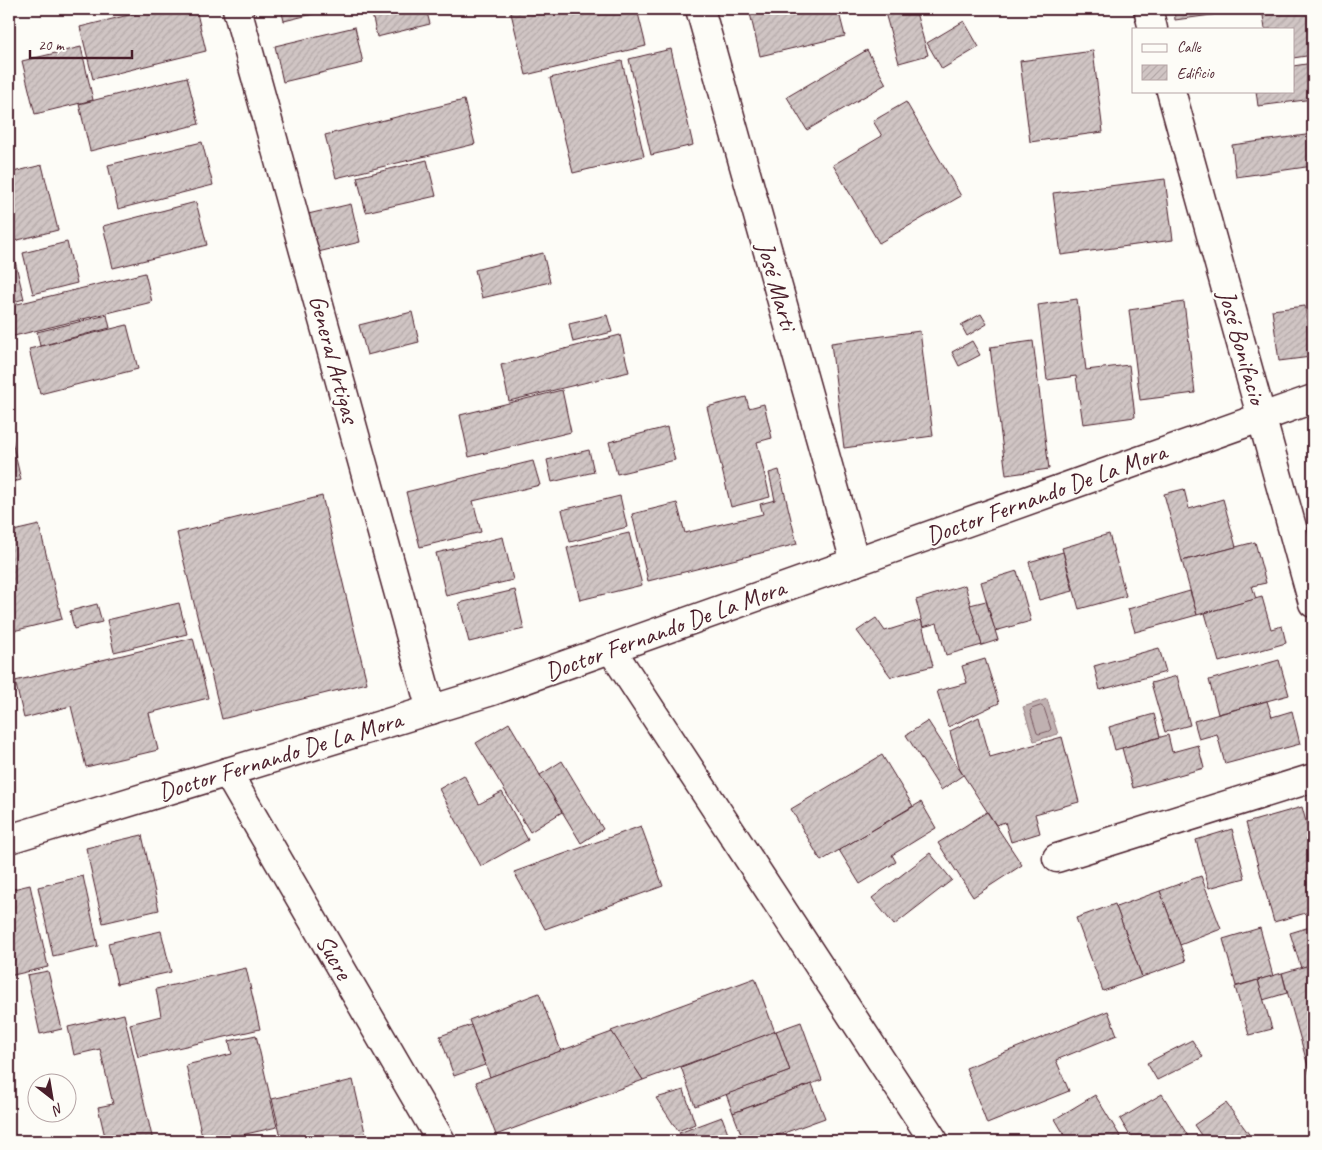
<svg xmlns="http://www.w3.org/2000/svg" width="1322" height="1150" font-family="Caveat,sans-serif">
<defs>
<pattern id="building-hatch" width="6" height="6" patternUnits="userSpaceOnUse" patternTransform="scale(1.25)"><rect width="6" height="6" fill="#d0c5c4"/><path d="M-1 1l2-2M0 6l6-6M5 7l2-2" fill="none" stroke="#b4a9a9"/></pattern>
</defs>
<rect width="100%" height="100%" fill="#fdfcf7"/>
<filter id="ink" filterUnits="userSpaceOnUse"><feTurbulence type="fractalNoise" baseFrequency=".02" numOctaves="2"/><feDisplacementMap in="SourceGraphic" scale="10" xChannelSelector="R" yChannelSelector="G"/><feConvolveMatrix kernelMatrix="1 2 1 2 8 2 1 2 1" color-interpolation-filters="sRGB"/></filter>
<g filter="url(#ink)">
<!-- water -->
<path fill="#c0b1b1" stroke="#91777b" d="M1047 699 1058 734 1034 741 1023 707Z"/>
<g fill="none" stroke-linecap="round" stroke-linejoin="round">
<!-- shore -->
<path stroke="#795961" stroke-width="1" d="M1041 706 1044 708 1051 729 1049 731 1039 734 1037 733 1030 711 1032 709Z"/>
</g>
<!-- building -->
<g fill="url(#building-hatch)" stroke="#4a1f2b">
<path d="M153 9H196L206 51 93 79 80 27Z"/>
<path d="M281 9H334L284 21Z"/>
<path d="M371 9H426L430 24 377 37Z"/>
<path d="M510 9H637L646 46 526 75Z"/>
<path d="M749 9H838L845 36 760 56Z"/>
<path d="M884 9H915L928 55 899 63Z"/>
<path d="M1174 9H1247V10L1175 20Z"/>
<path d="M1262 9H1313V55L1293 58V29H1265Z"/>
<path d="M964 21 979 47 942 69 927 43Z"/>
<path d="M355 27 363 63 283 82 275 46Z"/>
<path d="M81 47 93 100 35 114 22 61Z"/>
<path d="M671 49 693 145 651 155 629 59Z"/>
<path d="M867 50 886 84 807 130 787 97Z"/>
<path d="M1093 51 1103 132 1030 142 1020 61Z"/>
<path d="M622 61 644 156 573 173 550 78Z"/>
<path d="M1313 63V99L1258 106 1256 91H1293V66Z"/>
<path d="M187 77 199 124 90 151 79 104Z"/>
<path d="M464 100 475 144 336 178 325 135Z"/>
<path d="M906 102 961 196 879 243 833 165 882 136 873 121Z"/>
<path d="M1313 134V166L1236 177 1232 145Z"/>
<path d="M202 142 213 185 118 209 108 165Z"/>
<path d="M427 160 436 196 366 212 357 177Z"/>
<path d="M42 165 58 230 14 241 9 221V173Z"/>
<path d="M1165 179 1173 240 1061 255 1053 193Z"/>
<path d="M196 202 207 245 113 268 103 226Z"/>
<path d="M351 204 360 242 318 252 308 214Z"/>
<path d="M67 242 77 283 33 294 23 253Z"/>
<path d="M543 253 550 282 482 298 475 270Z"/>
<path d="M14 257 24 299 9 303V258Z"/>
<path d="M145 273 152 302 10 337 9 306Z"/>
<path d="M1077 299 1086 370 1129 365 1135 417 1083 424 1076 376 1047 380 1038 305Z"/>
<path d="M1184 302 1195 393 1140 400 1129 310Z"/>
<path d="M1305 306 1311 357 1279 361 1272 310Z"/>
<path d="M412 312 419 342 367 355 359 325Z"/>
<path d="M981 314 987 324 967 336 961 325Z"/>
<path d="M107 315 110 328 40 346 37 332Z"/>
<path d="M607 315 612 332 573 342 569 324Z"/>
<path d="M127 325 138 369 40 394 29 349Z"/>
<path d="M920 331 933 436 844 448 831 343Z"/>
<path d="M620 335 629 372 509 401 501 365Z"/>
<path d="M972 341 980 355 959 366 952 352Z"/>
<path d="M1033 341 1049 469 1006 475 990 347Z"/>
<path d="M562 390 571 432 469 457 460 415Z"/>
<path d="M746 397 749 408 764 404 772 438 757 442 770 497 731 507 707 407Z"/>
<path d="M667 427 675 460 617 474 609 442Z"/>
<path d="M9 428 21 480 9 483Z"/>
<path d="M589 450 594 472 552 482 547 460Z"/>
<path d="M533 461 540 485 473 501 481 532 420 547 406 492Z"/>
<path d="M779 470 797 544 648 581 632 514 677 503 685 533 763 514 760 504 775 500 769 473Z"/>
<path d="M1184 489 1189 509 1223 499 1236 547 1182 561 1164 494Z"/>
<path d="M322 496 367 683 222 719 177 533Z"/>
<path d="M620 496 627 527 570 542 562 510Z"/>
<path d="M39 525 62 619 9 632V532Z"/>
<path d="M629 533 642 585 580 600 567 548Z"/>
<path d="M1109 534 1126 596 1079 609 1062 548Z"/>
<path d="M503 537 513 580 446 596 436 553Z"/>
<path d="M1255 542 1266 583 1252 586 1256 599 1197 615 1182 561Z"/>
<path d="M1063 552 1073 591 1039 600 1029 562Z"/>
<path d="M1017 571 1031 621 995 631 981 582Z"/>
<path d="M965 585 982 645 946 655 937 623 923 627 916 600Z"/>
<path d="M515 590 524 629 469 642 459 603Z"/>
<path d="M1190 591 1197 615 1135 632 1128 609Z"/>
<path d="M1262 597 1271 629 1282 626 1286 643 1219 662 1205 613Z"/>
<path d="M986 601 998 640 982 645 970 605Z"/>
<path d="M179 603 187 634 114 652 107 620Z"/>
<path d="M97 604 102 622 74 629 70 611Z"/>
<path d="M876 618 885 631 921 620 933 666 891 677 857 631Z"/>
<path d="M193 638 208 698 149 713 158 750 86 767 71 706 24 718 15 681Z"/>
<path d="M1159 648 1166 672 1100 690 1094 666Z"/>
<path d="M985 659 999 703 948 727 937 691 967 683 962 666Z"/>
<path d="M1279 660 1289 695 1218 714 1209 680Z"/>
<path d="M1177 676 1190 725 1165 732 1151 683Z"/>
<path d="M1267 701 1272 717 1292 711 1300 744 1225 764 1217 734 1199 739 1194 721Z"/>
<path d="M1154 714 1160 737 1115 750 1109 727Z"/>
<path d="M979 717 990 757 1062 737 1079 802 1035 814 1040 833 1011 842 1005 822 996 825 960 770 950 731Z"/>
<path d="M928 721 963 775 941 790 906 735Z"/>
<path d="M509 723 562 812 530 832 476 743Z"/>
<path d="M1168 735 1172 752 1198 745 1204 768 1133 788 1122 748Z"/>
<path d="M882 755 913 806 821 861 791 809Z"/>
<path d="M562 761 603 829 581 843 540 775Z"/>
<path d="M464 775 479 804 502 792 528 840 481 866 439 789Z"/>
<path d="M921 802 936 828 892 855 896 862 860 884 839 850Z"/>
<path d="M1302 807 1313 847V911L1274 922 1246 823Z"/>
<path d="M987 812 1022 865 973 897 938 843Z"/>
<path d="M641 826 663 886 545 929 514 872Z"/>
<path d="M1232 829 1245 878 1209 888 1196 840Z"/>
<path d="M142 835 159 910 103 923 86 848Z"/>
<path d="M930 853 952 880 894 925 872 898Z"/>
<path d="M83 876 98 946 53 956 38 887Z"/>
<path d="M1201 876 1221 929 1180 945 1160 891Z"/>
<path d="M30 885 48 967 9 976V890Z"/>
<path d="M1160 891 1186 961 1142 977 1116 907Z"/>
<path d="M1115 904 1142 977 1103 991 1076 918Z"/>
<path d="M1313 926V964L1301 968 1290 933Z"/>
<path d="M1260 928 1273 976 1236 986 1223 939Z"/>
<path d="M161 931 171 972 117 984 108 943Z"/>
<path d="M1313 964V1084L1282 973Z"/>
<path d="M246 968 260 1029 138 1057 130 1024 161 1016 156 989Z"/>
<path d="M48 971 62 1029 40 1034 27 975Z"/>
<path d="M1282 973 1287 993 1263 1000 1258 980Z"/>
<path d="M755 978 775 1032 643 1080 611 1031Z"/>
<path d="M1258 980 1272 1029 1249 1035 1235 987Z"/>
<path d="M539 993 561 1051 490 1077 469 1020Z"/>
<path d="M1108 1011 1117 1035 1056 1060 1069 1091 987 1124 966 1068Z"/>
<path d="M124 1014 153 1141H106L98 1107 113 1104 100 1049 74 1055 68 1027Z"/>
<path d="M801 1022 822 1080 733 1113 726 1094 790 1071 776 1031Z"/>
<path d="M471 1025 485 1065 454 1076 440 1036Z"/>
<path d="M776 1031 790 1071 695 1106 681 1067Z"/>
<path d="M612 1032 643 1080 496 1135 476 1082Z"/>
<path d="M256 1035 277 1127 215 1141H203L186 1065 232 1054 229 1041Z"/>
<path d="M1192 1040 1203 1057 1157 1080 1147 1063Z"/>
<path d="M353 1080 367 1141H282L272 1099Z"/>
<path d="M812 1084 825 1118 762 1141H744L733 1113Z"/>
<path d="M684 1090 695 1124 678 1131 656 1098Z"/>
<path d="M1162 1094 1191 1141H1133L1120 1119Z"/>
<path d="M1095 1095 1123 1141H1068L1055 1119Z"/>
<path d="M1226 1103 1254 1141H1205L1194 1125Z"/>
<path d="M722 1117 731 1141H685L679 1133Z"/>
</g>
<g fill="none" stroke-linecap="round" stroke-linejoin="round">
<!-- minor casing -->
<g stroke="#4a1f2b" stroke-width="31">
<g id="minor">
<path d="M237 9 431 710"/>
<path d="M700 9 855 562"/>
<path d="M1148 9 1153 29"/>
<path d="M1171 91 1313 603"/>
<path d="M611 649 934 1141"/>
<path d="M227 772 441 1141"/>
<path d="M9 839 492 691 1313 399"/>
<path d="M1057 858 1313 778"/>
</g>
</g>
<!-- minor -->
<use href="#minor" stroke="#fdfcf7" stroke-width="28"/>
</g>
</g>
<g text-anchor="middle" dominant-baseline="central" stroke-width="5" stroke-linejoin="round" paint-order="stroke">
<!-- street labels -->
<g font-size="25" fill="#4a1f2b" stroke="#fdfcf7">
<text transform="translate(777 286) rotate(74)">José Marti</text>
<text transform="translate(1242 347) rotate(74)">José Bonifacio</text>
<text transform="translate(334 359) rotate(75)">General Artigas</text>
<text transform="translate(1046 494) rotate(-20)">Doctor Fernando De La Mora</text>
<text transform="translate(665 630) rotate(-20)">Doctor Fernando De La Mora</text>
<text transform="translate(280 756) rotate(-17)">Doctor Fernando De La Mora</text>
<text transform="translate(334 957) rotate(60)">Sucre</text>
</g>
</g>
<!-- margin -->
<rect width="1322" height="1150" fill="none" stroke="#fdfcf7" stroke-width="30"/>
<rect x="15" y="15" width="1292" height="1120" fill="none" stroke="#4a1f2b" stroke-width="2" filter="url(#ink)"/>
<!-- legend -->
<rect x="1132" y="28" width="162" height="65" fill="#fdfcf7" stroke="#b5a4a5"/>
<rect x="1142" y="44" width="25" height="8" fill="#fdfcf7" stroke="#b5a4a5"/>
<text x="1177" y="52" font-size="15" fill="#4a1f2b">Calle</text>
<rect x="1142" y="65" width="25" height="15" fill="url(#building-hatch)" stroke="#b5a4a5"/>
<text x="1177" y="78" font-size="15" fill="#4a1f2b">Edificio</text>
<!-- north arrow -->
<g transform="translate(52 1098) rotate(149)"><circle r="24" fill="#fdfcf7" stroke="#b5a4a5"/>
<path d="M0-4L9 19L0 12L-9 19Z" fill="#4a1f2b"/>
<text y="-8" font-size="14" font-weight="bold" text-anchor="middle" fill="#4a1f2b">N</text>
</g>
<!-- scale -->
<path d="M30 50v8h102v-8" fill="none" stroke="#4a1f2b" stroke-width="2.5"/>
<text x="38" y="50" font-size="15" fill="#4a1f2b" stroke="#fdfcf7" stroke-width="4" paint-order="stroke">20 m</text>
</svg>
